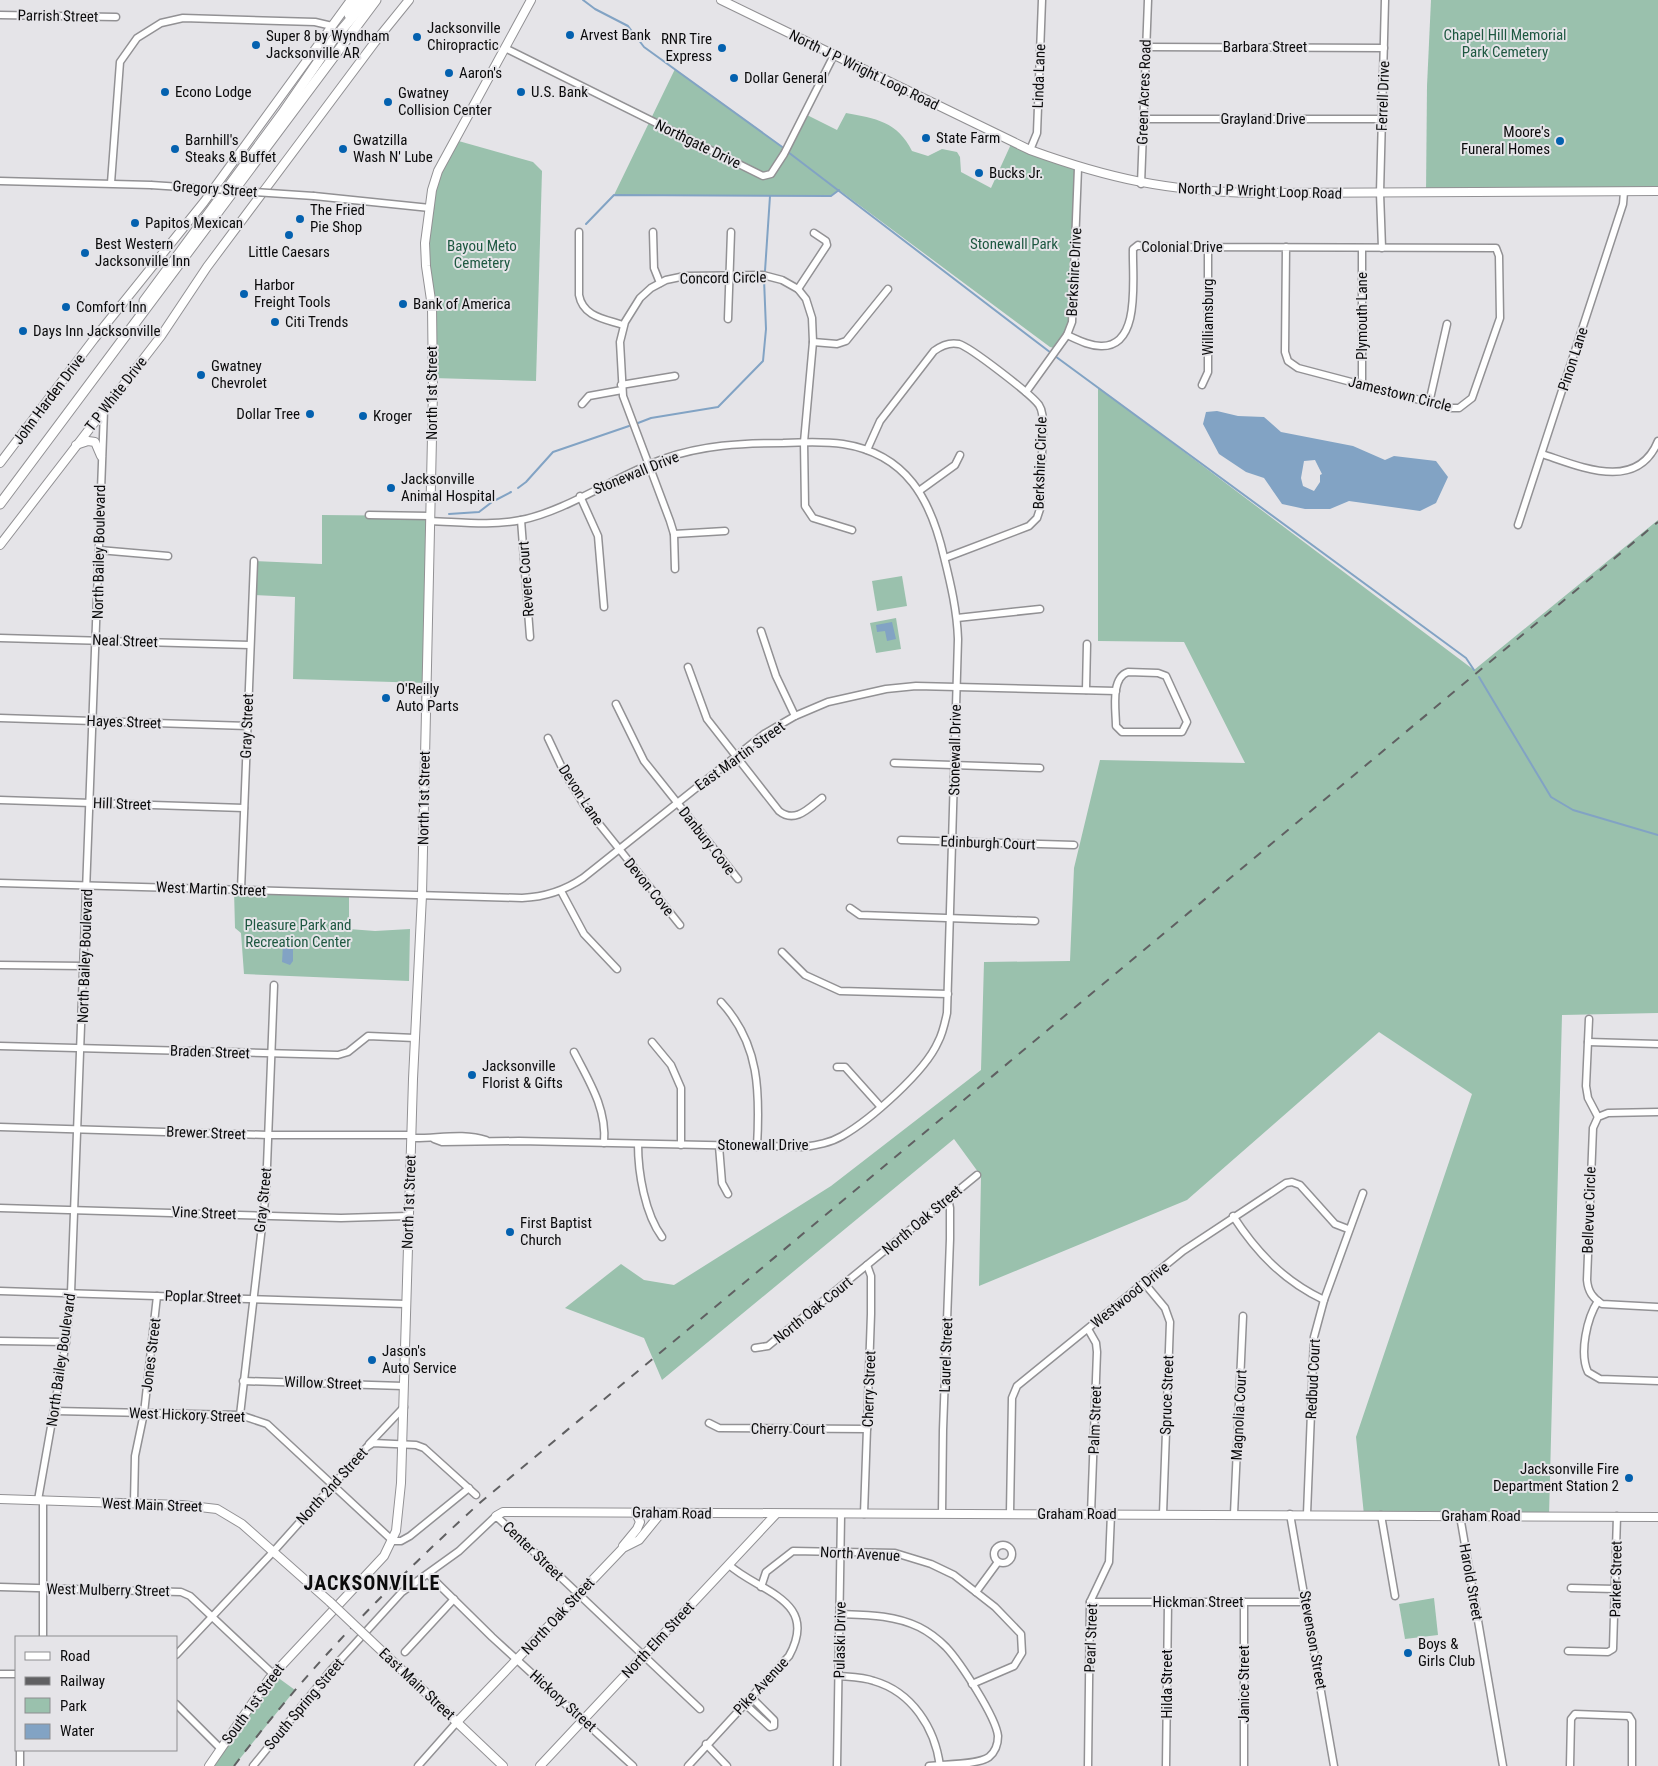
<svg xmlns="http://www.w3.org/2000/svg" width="1658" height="1766" font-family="'Roboto Condensed',sans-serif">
<rect width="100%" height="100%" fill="#e5e4e8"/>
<!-- green -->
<g fill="#9ac1ad">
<path d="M1431 0H1658V191L1426 193 1427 86Z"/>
<path d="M675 69 787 150 805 114 837 130 846 113C875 118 898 122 912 151L928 156 942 149 957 152 960 157 961 172 991 188 1012 142 1078 168 1072 322 1058 349 1050 347 839 190 831 196 614 195Z"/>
<path d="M455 140 533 162 542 171 536 381 433 378 426 269 432 190Z"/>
<path d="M1098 387 1474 670 1658 520V1013L1562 1015 1549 1516 1364 1515 1356 1437 1472 1094 1379 1032 1187 1200 979 1286 981 1176 954 1139 662 1380 644 1338 565 1308 621 1264 644 1280 674 1285 831 1186 981 1070 984 962 1070 961 1074 868 1100 760 1245 763 1184 642 1098 641Z"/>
<path d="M322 515 430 516 426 683 293 679 295 597 252 595 254 561 322 564Z"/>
<path d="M902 576 907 606 877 611 872 581Z"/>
<path d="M896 618 901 649 876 653 870 623Z"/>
<path d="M234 890 349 893V929L375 931 410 929 409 981 244 974 241 933 235 928Z"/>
<path d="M1434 1598 1438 1635 1405 1639 1399 1604Z"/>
<path d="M273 1674 295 1690 234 1766H209Z"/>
</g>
<!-- water -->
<g fill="#82a3c4" fill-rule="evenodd">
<path d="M1217 411 1238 416 1264 417 1281 432 1353 446 1385 460 1394 456 1436 461 1448 477 1436 503 1420 511 1349 501 1330 509H1305L1282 504 1264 478 1246 472 1219 454 1203 424 1206 412ZM1315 460 1322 474 1320 475V482L1314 491 1303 486 1301 478 1304 461Z"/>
<path d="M892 622 896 639 887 641 885 631 877 632 876 625Z"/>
<path d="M286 944 293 949V961L290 965 282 962 283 945Z"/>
</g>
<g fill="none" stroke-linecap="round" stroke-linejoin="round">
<!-- stream -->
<g stroke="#82a3c4" stroke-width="2">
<path d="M583 0 595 9 628 26 644 47 785 149"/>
<path d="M788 152 1059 359 1466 658 1474 670"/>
<path d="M586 224 614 195 831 196 839 190"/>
<path d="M765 271 770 196"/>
<path d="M638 423 651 418 718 407 763 361 766 329 764 279"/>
<path d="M518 488 526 482 553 452 629 426"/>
<path d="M449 514 479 512 492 502 511 492"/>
<path d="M1479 677 1551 797 1573 810 1658 835"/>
</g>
<!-- minor casing -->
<g stroke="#929194" stroke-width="9">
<g id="minor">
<path d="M0 15 116 17"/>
<path d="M1146 47 1384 48"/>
<path d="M505 48 763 176 771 174 784 154 834 55"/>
<path d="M1143 119H1382"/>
<path d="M1030 150 1037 133 1042 0"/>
<path d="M0 181 151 185"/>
<path d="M111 183 120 62 137 38 161 23 183 18 315 22 332 26"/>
<path d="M1141 184 1148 0"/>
<path d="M314 196 430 208"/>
<path d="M579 232V295C583 317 605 319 623 325"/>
<path d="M653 232 654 268 660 283"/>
<path d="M1382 248 1380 193 1385 0"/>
<path d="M798 289 827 245 826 241 814 233"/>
<path d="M728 319 731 232"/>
<path d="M1067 335C1078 340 1089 346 1101 346 1142 347 1132 276 1133 249L1138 245 1144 247 1496 248 1499 256 1500 318 1472 398 1459 408H1450L1298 368 1288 361 1285 352 1286 247"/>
<path d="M813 342 837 344 846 341 888 289"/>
<path d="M621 385 675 376"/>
<path d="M1202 385 1208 372V247"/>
<path d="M1362 385V248"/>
<path d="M1026 392 1067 335 1072 322 1078 168"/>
<path d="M1429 403 1447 324"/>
<path d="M582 404 589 396 622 390"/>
<path d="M867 450 880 421 934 351C942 345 950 342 959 344 970 347 1031 394 1039 405 1043 411 1043 419 1043 427L1040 509 1037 518 1029 526 945 558"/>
<path d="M1542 454C1579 466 1637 493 1658 441"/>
<path d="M919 491 955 465 960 455"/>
<path d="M580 496 598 536 604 607"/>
<path d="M369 515 430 516"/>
<path d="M521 520 530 637"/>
<path d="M430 521C460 522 492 526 521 520 567 511 617 475 663 459 702 445 742 443 783 443 803 442 824 441 843 444 907 454 931 500 944 557 951 585 957 611 958 639L947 1013C945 1022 943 1033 938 1042 925 1072 870 1120 842 1136 830 1143 817 1145 804 1147L519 1141 442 1142 434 1139"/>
<path d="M1518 525 1623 204 1624 192"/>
<path d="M674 534 725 531"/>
<path d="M99 550 168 556"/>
<path d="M675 569 674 534 670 521 623 396 620 342 625 322 640 298 651 288 666 280 685 276 763 275 782 280 798 289 806 299 812 318 813 342 804 442 805 506 813 518 852 530"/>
<path d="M957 618 1040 609"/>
<path d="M761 631 776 676 795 716"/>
<path d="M0 638 250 645"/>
<path d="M688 667 707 719 779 811C795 824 809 808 822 798"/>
<path d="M1128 672 1158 673 1166 676 1187 722 1182 732H1122L1116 726C1116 711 1110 678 1128 672Z"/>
<path d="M1086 690 1087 644"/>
<path d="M616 704 644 761 738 879"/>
<path d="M0 718 248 726"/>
<path d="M548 738 564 772 584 805 680 925"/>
<path d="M894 763 1040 768"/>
<path d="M0 800 244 808"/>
<path d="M901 840 1074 845"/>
<path d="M0 883 522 898C545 897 564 891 583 878L764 734 795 716 828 702 886 689 916 686 1116 691"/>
<path d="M241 890 254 561"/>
<path d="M561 891 584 934 617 969"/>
<path d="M850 908 860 915 1035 921"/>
<path d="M782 952 805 975 840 991 948 994"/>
<path d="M0 965 84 966"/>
<path d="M721 1002C760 1044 760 1093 757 1147"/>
<path d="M1589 1019 1586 1086 1588 1098 1598 1117"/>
<path d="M652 1042 671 1065 681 1088V1145"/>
<path d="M1588 1042 1658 1044"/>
<path d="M0 1046 338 1055 348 1052 368 1036 415 1038"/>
<path d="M574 1052C589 1081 607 1109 604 1143"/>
<path d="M837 1067H845L880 1106"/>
<path d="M1658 1112 1608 1113 1598 1117 1593 1128 1587 1280C1588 1292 1593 1298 1602 1304L1658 1307"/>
<path d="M0 1127 268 1135H411"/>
<path d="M411 1138C435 1139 463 1132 486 1140"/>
<path d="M638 1144C638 1173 645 1214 662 1237"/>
<path d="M719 1146 722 1183 728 1194"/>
<path d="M0 1208 341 1218 408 1216"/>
<path d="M1233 1216C1257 1253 1284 1281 1324 1300"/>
<path d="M1145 1284 1165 1308 1170 1322 1163 1514"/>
<path d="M0 1291 406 1304"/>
<path d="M1598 1301C1587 1318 1579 1353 1588 1372L1600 1379 1658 1381"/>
<path d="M1088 1329 1096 1343 1097 1352 1091 1514"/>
<path d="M0 1341 66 1342"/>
<path d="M755 1348 768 1346 977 1175"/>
<path d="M243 1381 403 1386"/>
<path d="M55 1411 240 1415 267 1424 393 1541H401L410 1536 469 1488"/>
<path d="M240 1415 266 1192 274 985"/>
<path d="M709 1423 719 1428 867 1429"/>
<path d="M369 1444 404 1407"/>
<path d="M38 1500 66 1342 71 1293 104 410"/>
<path d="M43 1500V1637"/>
<path d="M134 1503 135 1456 144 1413 157 1296"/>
<path d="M942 1513 943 1430 950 1239V1208L948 1198"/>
<path d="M1010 1513 1012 1398 1017 1386 1183 1251 1286 1183 1292 1182 1300 1185 1335 1224 1348 1229"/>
<path d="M864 1514 871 1314V1276L867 1265"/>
<path d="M1234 1514 1243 1316"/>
<path d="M1290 1514 1334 1766"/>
<path d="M1307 1514 1314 1337 1324 1300 1363 1193"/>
<path d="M1381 1515 1395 1596"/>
<path d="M1460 1516 1503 1766"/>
<circle cx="1003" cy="1554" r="9"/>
<path d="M428 1574 492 1637 633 1766"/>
<path d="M0 1587 181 1592 190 1596 273 1674"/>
<path d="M761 1587 766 1572 793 1551 895 1553 931 1564 954 1575 995 1607 1021 1634 1022 1653 1014 1666 972 1684"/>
<path d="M1571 1588 1616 1589"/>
<path d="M976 1592 998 1562"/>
<path d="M1090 1602H1306"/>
<path d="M840 1614C868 1615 894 1615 919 1627 929 1632 938 1639 946 1647 960 1662 996 1717 998 1736 998 1744 995 1752 989 1757 978 1765 944 1764 929 1766"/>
<path d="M1568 1651 1608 1652 1613 1649 1617 1516"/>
<path d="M405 1652 454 1599"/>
<path d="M176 1655 273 1552 367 1447 373 1443 416 1445 424 1448 476 1495"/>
<path d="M0 1674H16"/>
<path d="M839 1676C851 1677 863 1677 874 1681 912 1692 935 1728 940 1766"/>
<path d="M176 1704 221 1749"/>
<path d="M745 1704 770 1727 774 1726V1720L751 1697"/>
<path d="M706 1744 727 1766"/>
<path d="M20 1750V1766"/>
<path d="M253 1766 331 1670 402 1592 459 1551 496 1516 700 1709"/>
<path d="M418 1766 457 1722"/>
<path d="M688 1766 789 1656C820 1600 759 1592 729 1565"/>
<path d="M837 1766 841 1515"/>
<path d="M1088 1766 1090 1602 1109 1562 1111 1514"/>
<path d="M1166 1766 1168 1602"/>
<path d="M1244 1766V1602"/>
<path d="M1570 1766 1571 1719 1575 1714 1629 1716 1632 1721V1766"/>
</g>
</g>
<!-- major casing -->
<g stroke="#929194" stroke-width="10">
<g id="major">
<path d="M721 0 1030 150C1110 179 1168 191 1253 193L1658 191"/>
<path d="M76 445 88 441 95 442 101 456"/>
<path d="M0 463 94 339 204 202 351 0"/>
<path d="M0 545 161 336 207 267 375 42 409 0"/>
<path d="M0 1499 182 1505 217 1509 242 1524 330 1602"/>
<path d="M496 1516 503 1512 1658 1517"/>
<path d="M623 1546 637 1529 640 1522 636 1513"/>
<path d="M425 1692 503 1766"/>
<path d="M457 1722 623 1548 639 1540 661 1513"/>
<path d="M209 1766 269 1679 384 1556 396 1531 401 1483 413 1079 422 895 433 391 432 307 426 266 425 243 432 190 438 171 531 0"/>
<path d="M540 1766 776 1514"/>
</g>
</g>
<!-- highway casing -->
<g stroke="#929194" stroke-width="11">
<g id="highway">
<path d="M349 15 358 0"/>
<path d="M144 301 282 114 333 40 367 0"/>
<path d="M0 504 376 0"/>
</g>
</g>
<!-- minor -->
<use href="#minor" stroke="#fff" stroke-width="6"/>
<!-- major -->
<use href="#major" stroke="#fff" stroke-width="8"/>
<!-- highway -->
<use href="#highway" stroke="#fff" stroke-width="9"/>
<!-- rail -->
<path stroke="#606062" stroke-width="2" stroke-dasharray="9 9" stroke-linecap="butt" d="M234 1766C307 1669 392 1582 482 1501L1658 522"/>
<!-- minor-bridge casing -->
<g stroke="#929194" stroke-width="9" stroke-linecap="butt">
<path id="minor-bridge" d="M151 185 314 196"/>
</g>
<!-- major-bridge casing -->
<g stroke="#929194" stroke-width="10" stroke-linecap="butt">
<path id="major-bridge" d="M330 1602 425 1692"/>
</g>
<!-- minor-bridge -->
<use href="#minor-bridge" stroke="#fff" stroke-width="6"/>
<!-- major-bridge -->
<use href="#major-bridge" stroke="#fff" stroke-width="8"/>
</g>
<!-- markers -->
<g fill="#0461af" stroke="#e5e4e8" stroke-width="2">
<circle cx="570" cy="35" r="5"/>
<circle cx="417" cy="37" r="5"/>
<circle cx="256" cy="45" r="5"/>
<circle cx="722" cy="48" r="5"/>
<circle cx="449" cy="73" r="5"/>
<circle cx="734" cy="78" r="5"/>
<circle cx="165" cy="92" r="5"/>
<circle cx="521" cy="92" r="5"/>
<circle cx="388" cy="102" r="5"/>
<circle cx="926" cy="138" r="5"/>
<circle cx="1560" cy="141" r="5"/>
<circle cx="175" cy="149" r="5"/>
<circle cx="343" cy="149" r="5"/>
<circle cx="979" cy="173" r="5"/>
<circle cx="300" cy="219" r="5"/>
<circle cx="135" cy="223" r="5"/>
<circle cx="289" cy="235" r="5"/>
<circle cx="85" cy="253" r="5"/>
<circle cx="244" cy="294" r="5"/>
<circle cx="403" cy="304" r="5"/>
<circle cx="66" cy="307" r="5"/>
<circle cx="275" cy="322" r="5"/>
<circle cx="23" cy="331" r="5"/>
<circle cx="201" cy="375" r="5"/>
<circle cx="310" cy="414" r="5"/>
<circle cx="363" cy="416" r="5"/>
<circle cx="391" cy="488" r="5"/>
<circle cx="386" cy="698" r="5"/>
<circle cx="472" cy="1075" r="5"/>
<circle cx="510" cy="1232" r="5"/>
<circle cx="372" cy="1360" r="5"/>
<circle cx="1629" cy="1478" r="5"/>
<circle cx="1408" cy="1653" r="5"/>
</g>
<g text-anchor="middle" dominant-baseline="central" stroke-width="4" stroke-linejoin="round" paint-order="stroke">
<!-- street labels -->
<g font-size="15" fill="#0b0b0c" stroke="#e5e4e8">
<text transform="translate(58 16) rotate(1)">Parrish Street</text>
<text x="1265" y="47">Barbara Street</text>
<text transform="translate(864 70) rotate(26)">North J P Wright Loop Road</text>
<text transform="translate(1039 76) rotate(-88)">Linda Lane</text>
<text transform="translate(1144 92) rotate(-88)">Green Acres Road</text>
<text transform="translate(1383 96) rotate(-88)">Ferrell Drive</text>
<text x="1263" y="119">Grayland Drive</text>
<text transform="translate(698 144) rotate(26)">Northgate Drive</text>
<text transform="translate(215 189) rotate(4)">Gregory Street</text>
<text transform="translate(1260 191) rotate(2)">North J P Wright Loop Road</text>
<text x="1182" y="247">Colonial Drive</text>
<text transform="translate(1074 272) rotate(-87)">Berkshire Drive</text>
<text transform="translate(723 278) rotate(-1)">Concord Circle</text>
<text transform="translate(1362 316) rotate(-90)">Plymouth Lane</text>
<text transform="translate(1208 317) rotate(-90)">Williamsburg</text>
<text transform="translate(1573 359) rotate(-72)">Pinon Lane</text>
<text transform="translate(432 393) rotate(-90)">North 1st Street</text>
<text transform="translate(116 394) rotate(-52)">T P White Drive</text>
<text transform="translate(1400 394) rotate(14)">Jamestown Circle</text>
<text transform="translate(49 399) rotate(-53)">John Harden Drive</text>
<text transform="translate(1040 463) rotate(-88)">Berkshire Circle</text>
<text transform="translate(636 473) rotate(-22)">Stonewall Drive</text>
<text transform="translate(99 552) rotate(-89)">North Bailey Boulevard</text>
<text transform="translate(526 579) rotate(-94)">Revere Court</text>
<text transform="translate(125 641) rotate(2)">Neal Street</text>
<text transform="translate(124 722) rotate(2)">Hayes Street</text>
<text transform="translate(247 726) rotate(-88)">Gray Street</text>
<text transform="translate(955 750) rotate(-89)">Stonewall Drive</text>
<text transform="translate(740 756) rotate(-36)">East Martin Street</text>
<text transform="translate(581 795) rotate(57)">Devon Lane</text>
<text transform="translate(424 798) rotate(-89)">North 1st Street</text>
<text transform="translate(122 804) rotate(2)">Hill Street</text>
<text transform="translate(707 841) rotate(52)">Danbury Cove</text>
<text transform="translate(988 843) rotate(2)">Edinburgh Court</text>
<text transform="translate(649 887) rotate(51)">Devon Cove</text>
<text transform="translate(211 889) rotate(2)">West Martin Street</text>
<text transform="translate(85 956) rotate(-88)">North Bailey Boulevard</text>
<text transform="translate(210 1052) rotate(2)">Braden Street</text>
<text transform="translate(206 1133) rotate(2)">Brewer Street</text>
<text x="763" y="1145">Stonewall Drive</text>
<text transform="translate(263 1200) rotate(-84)">Gray Street</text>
<text transform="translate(409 1202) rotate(-88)">North 1st Street</text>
<text transform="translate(1589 1210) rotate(-88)">Bellevue Circle</text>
<text transform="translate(204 1213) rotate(2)">Vine Street</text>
<text transform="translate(922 1220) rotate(-40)">North Oak Street</text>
<text transform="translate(1130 1295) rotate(-39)">Westwood Drive</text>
<text transform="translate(203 1297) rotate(2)">Poplar Street</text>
<text transform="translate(813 1310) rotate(-39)">North Oak Court</text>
<text transform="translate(151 1355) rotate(-83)">Jones Street</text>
<text transform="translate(946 1355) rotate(-88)">Laurel Street</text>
<text transform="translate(61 1360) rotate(-82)">North Bailey Boulevard</text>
<text transform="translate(1313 1379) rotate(-87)">Redbud Court</text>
<text transform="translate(323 1383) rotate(2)">Willow Street</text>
<text transform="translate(869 1389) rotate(-88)">Cherry Street</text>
<text transform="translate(1167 1395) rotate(-88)">Spruce Street</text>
<text transform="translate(187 1415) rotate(2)">West Hickory Street</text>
<text transform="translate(1239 1415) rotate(-87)">Magnolia Court</text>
<text transform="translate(1095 1420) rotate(-88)">Palm Street</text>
<text x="788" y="1429">Cherry Court</text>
<text transform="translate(332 1486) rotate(-48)">North 2nd Street</text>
<text transform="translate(152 1505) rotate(2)">West Main Street</text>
<text transform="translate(672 1513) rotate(1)">Graham Road</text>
<text x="1077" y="1514">Graham Road</text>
<text x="1481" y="1516">Graham Road</text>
<text transform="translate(533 1551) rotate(44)">Center Street</text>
<text transform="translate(860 1554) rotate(3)">North Avenue</text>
<text transform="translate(1616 1579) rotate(-89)">Parker Street</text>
<text transform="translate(1471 1582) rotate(80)">Harold Street</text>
<text transform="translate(108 1590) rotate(1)">West Mulberry Street</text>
<text x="1198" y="1602">Hickman Street</text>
<text transform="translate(558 1616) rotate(-47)">North Oak Street</text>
<text transform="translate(1091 1638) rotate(-88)">Pearl Street</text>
<text transform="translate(658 1640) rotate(-47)">North Elm Street</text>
<text transform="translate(840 1640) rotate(-89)">Pulaski Drive</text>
<text transform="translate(1313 1640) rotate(80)">Stevenson Street</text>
<text transform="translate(417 1684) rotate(43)">East Main Street</text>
<text transform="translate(1167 1684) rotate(-90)">Hilda Street</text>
<text transform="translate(1244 1684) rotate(-90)">Janice Street</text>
<text transform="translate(761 1686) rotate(-47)">Pike Avenue</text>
<text transform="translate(563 1701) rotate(42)">Hickory Street</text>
<text transform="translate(253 1704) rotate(-54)">South 1st Street</text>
<text transform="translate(304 1704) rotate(-50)">South Spring Street</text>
</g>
<!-- poi labels -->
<g font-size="15" fill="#0b0b0c" stroke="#e5e4e8" text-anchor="start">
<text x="427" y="28">Jacksonville<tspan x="427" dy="17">Chiropractic</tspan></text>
<text x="580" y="35">Arvest Bank</text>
<text x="266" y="36">Super 8 by Wyndham<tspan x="266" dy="17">Jacksonville AR</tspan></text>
<text x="712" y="39" text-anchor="end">RNR Tire<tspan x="712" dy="17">Express</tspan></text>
<text x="459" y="73">Aaron's</text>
<text x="744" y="78">Dollar General</text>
<text x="175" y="92">Econo Lodge</text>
<text x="531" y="92">U.S. Bank</text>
<text x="398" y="93">Gwatney<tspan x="398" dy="17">Collision Center</tspan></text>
<text x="1550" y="132" text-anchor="end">Moore's<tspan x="1550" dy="17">Funeral Homes</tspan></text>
<text x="936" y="138">State Farm</text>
<text x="185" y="140">Barnhill's<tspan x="185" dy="17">Steaks &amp; Buffet</tspan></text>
<text x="353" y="140">Gwatzilla<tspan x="353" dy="17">Wash N' Lube</tspan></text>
<text x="989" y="173">Bucks Jr.</text>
<text x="310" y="210">The Fried<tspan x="310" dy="17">Pie Shop</tspan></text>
<text x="145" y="223">Papitos Mexican</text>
<text x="95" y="244">Best Western<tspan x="95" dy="17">Jacksonville Inn</tspan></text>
<text x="289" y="252" text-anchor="middle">Little Caesars</text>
<text x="254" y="285">Harbor<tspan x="254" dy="17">Freight Tools</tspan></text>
<text x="413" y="304">Bank of America</text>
<text x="76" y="307">Comfort Inn</text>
<text x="285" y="322">Citi Trends</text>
<text x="33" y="331">Days Inn Jacksonville</text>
<text x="211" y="366">Gwatney<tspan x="211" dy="17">Chevrolet</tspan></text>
<text x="300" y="414" text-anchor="end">Dollar Tree</text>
<text x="373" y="416">Kroger</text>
<text x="401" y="479">Jacksonville<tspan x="401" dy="17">Animal Hospital</tspan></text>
<text x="396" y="689">O'Reilly<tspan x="396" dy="17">Auto Parts</tspan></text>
<text x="482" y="1066">Jacksonville<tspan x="482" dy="17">Florist &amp; Gifts</tspan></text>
<text x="520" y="1223">First Baptist<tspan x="520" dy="17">Church</tspan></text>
<text x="382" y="1351">Jason's<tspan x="382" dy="17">Auto Service</tspan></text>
<text x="1619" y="1469" text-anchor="end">Jacksonville Fire<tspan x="1619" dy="17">Department Station 2</tspan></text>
<text x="1418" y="1644">Boys &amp;<tspan x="1418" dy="17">Girls Club</tspan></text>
</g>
<!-- park labels -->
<g font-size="15" fill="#1e5841" stroke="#e5e4e8">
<text x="1505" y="35">Chapel Hill Memorial<tspan x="1505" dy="17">Park Cemetery</tspan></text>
<text x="1014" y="244">Stonewall Park</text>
<text x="482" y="246">Bayou Meto<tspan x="482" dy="17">Cemetery</tspan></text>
<text x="298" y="925">Pleasure Park and<tspan x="298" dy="17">Recreation Center</tspan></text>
</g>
<!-- district labels -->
<g font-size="20" font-weight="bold" letter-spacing="1" fill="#0b0b0c" stroke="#e5e4e8">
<text x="372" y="1583">JACKSONVILLE</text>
</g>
</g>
<!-- legend -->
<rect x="15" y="1636" width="162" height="115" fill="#e5e4e8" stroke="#8e8d90"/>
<rect x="25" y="1652" width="25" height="8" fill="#ffffff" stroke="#8e8d90"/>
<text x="60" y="1661" font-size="15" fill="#0b0b0c">Road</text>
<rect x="25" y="1677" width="25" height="8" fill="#606062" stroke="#8e8d90"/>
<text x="60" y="1686" font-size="15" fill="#0b0b0c">Railway</text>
<rect x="25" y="1698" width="25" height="15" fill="#9ac1ad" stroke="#8e8d90"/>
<text x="60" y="1711" font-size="15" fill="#0b0b0c">Park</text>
<rect x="25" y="1724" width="25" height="15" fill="#82a3c4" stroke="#8e8d90"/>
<text x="60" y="1736" font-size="15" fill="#0b0b0c">Water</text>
</svg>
